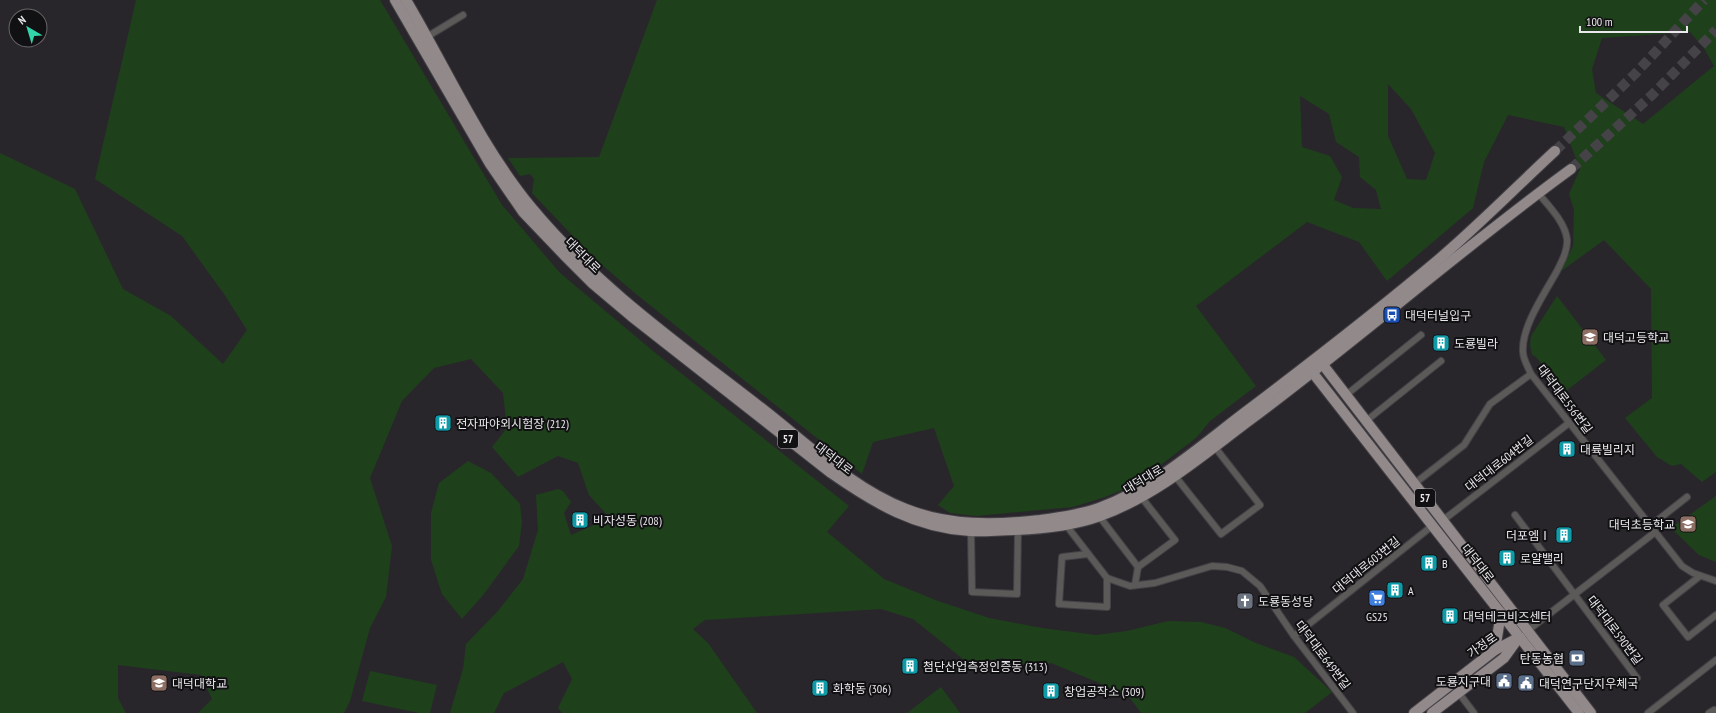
<svg xmlns="http://www.w3.org/2000/svg" width="1716" height="713" font-family="'PT Sans Narrow','Noto Sans KR',sans-serif">
<rect width="100%" height="100%" fill="#29262b"/>
<!-- green -->
<g fill="#1e411c" fill-rule="evenodd">
<path d="M136 0H380L502 205 560 273 653 351 849 506 827 532 884 579 938 601 989 618 1042 628 1096 635 1127 631 1168 621 1201 622 1225 628 1256 643 1294 657 1332 692 1305 713H1141L1130 698 1097 682 1051 663 1035 667 1002 658 974 664 963 659 913 619 881 609 705 620 693 629 708 643 757 713H562L558 708 572 679 563 662 504 693 494 713H450L463 669 466 644 498 611 523 579 538 530 536 495 558 489 563 491 571 502 564 513 571 535 603 521 608 516 589 495 578 463 558 456 518 477 492 447 507 428 503 393 471 359 434 368 402 401 370 478 392 546 386 597 370 628 350 701 344 713H198L212 699 201 675 118 665V698L126 713H0V153L75 189 123 289 171 316 223 364 247 330 224 294 182 236 95 179Z"/>
<path d="M657 0H1716V472L1702 482 1681 464 1672 466 1657 457 1625 418 1652 398 1651 289 1604 240 1560 272 1573 246 1574 210 1569 194 1580 169 1564 127 1508 115 1484 162 1473 208 1387 281 1359 242 1307 222 1196 306 1256 386 1210 421 1197 437 1149 474 1127 488 1105 497 1073 507 976 516 950 513 938 505 954 486 934 428 873 442 862 474 636 294 594 258 532 193 534 179 530 174 520 176 508 158 599 157ZM1690 32 1704 48 1714 66 1643 124 1596 93 1592 69 1602 38ZM1388 84 1411 109 1435 153 1426 180 1407 179 1388 136ZM1300 96 1329 114 1336 142 1359 157 1360 177 1376 190 1381 209 1353 208 1334 200 1342 177 1330 156 1302 147Z"/>
<path d="M1557 296 1606 360 1566 391 1535 356 1532 355 1530 345 1531 336Z"/>
<path d="M468 461 491 473 520 504 522 522 519 546 484 594 462 619 442 594 431 560V513L439 483Z"/>
<path d="M1716 496V562L1699 555 1671 528Z"/>
<path d="M370 671 437 685 430 713H419L362 701Z"/>
<path d="M941 687 960 713H907Z"/>
</g>
<g fill="none" stroke-linecap="round" stroke-linejoin="round">
<!-- primary-tunnel -->
<g stroke="#464348" stroke-width="10" stroke-dasharray="10 5" stroke-linecap="butt">
<path d="M1555 151 1635 74 1704 0"/>
<path d="M1571 169 1652 95 1716 30"/>
</g>
<!-- minor casing -->
<g stroke="#444146" stroke-width="8">
<g id="minor">
<path d="M425 38 463 15"/>
<path d="M1538 193C1548 205 1565 222 1567 239 1568 250 1562 261 1557 271 1545 293 1521 327 1523 352 1523 359 1528 367 1531 374L1682 566 1693 573 1716 581"/>
<path d="M1346 395 1421 335"/>
<path d="M1366 421 1441 361"/>
<path d="M1175 476 1221 534 1260 505 1214 446"/>
<path d="M1414 484 1464 445 1490 404 1531 374"/>
<path d="M1515 515 1637 678"/>
<path d="M1099 516 1138 567 1175 540 1142 498"/>
<path d="M1442 521 1569 423"/>
<path d="M1066 525 1107 578 1130 586 1155 583 1212 566 1227 567 1242 571 1260 586 1294 636 1353 713"/>
<path d="M1649 527 1687 497"/>
<path d="M971 531 972 592 1017 594 1018 530"/>
<path d="M1088 554 1062 557 1059 604 1107 607V578"/>
<path d="M1700 576 1663 605 1688 637 1716 615"/>
<path d="M1135 585 1138 567"/>
<path d="M1527 631 1654 533"/>
<path d="M1294 636 1432 526"/>
<path d="M1458 692 1474 713"/>
<path d="M1648 713 1716 660"/>
<path d="M1709 713 1714 710 1716 713"/>
</g>
</g>
<!-- primary casing -->
<g stroke="#444146" stroke-width="12">
<g id="primary">
<path d="M395 0 490 164 523 212 566 257 593 284 631 316 831 473C874 503 916 528 970 531 984 532 999 530 1014 530 1043 529 1072 526 1100 516 1156 496 1203 455 1250 420 1359 339 1461 249 1571 169"/>
<path d="M406 0C447 69 480 145 531 207 597 287 683 347 764 410 809 445 852 488 906 509 949 526 994 525 1040 520 1060 517 1080 515 1099 508 1153 488 1198 448 1244 413 1310 363 1376 312 1439 259 1479 225 1517 186 1555 151"/>
<path d="M1320 361 1591 713"/>
<path d="M1309 368 1579 713"/>
<path d="M1495 650 1501 613"/>
<path d="M1414 713 1495 650 1520 637"/>
<path d="M1432 713 1504 658 1517 640"/>
</g>
</g>
<!-- minor -->
<use href="#minor" stroke="#5c5959" stroke-width="6"/>
<!-- primary -->
<use href="#primary" stroke="#91898a" stroke-width="10"/>
</g>
<!-- icons -->
<defs>
<g id="bus-square" transform="scale(0.9)"><rect x="-9" y="-9" width="18" height="18" rx="4" fill="#1a4fb4" stroke="#111012"/><path d="M-5-6H5V4H4V6H2V4H-2V6H-4V4H-5ZM-3.5-4V0h7V-4ZM-3.5 1.2v1.5H-2V1.2ZM2 1.2v1.5H3.5V1.2Z" fill="#fff"/></g>
<g id="school-square" transform="scale(0.9)"><rect x="-9" y="-9" width="18" height="18" rx="4" fill="#8d6e63" stroke="#111012"/><path d="M0-5L7-2L0 1L-7-2ZM-4 1L0 2.5L4 1V4Q0 6-4 4Z" fill="#fff"/></g>
<g id="building-square" transform="scale(0.9)"><rect x="-9" y="-9" width="18" height="18" rx="4" fill="#0f9aa8" stroke="#111012"/><path d="M-4-6H4V6H1V3H-1V6H-4ZM-2.5-4.3h1.7v1.8h-1.7ZM.8-4.3h1.7v1.8H.8ZM-2.5-1h1.7V.8h-1.7ZM.8-1h1.7V.8H.8Z" fill="#fff"/></g>
<g id="supermarket-square" transform="scale(0.9)"><rect x="-9" y="-9" width="18" height="18" rx="4" fill="#3f7fe0" stroke="#111012"/><path d="M-6-5.5h2.5l.6 2H6L4.5 2H-2.5L-4.4-4H-6ZM-1.5 3.2a1.3 1.3 0 1 0 .1 0ZM3 3.2a1.3 1.3 0 1 0 .1 0Z" fill="#fff"/></g>
<g id="church-square" transform="scale(0.9)"><rect x="-9" y="-9" width="18" height="18" rx="4" fill="#6b7280" stroke="#111012"/><path d="M-1.2-6h2.4v3.5h3.3v2.4h-3.3V6h-2.4V-.1h-3.3v-2.4h3.3Z" fill="#fff"/></g>
<g id="bank-square" transform="scale(0.9)"><rect x="-9" y="-9" width="18" height="18" rx="4" fill="#5c6f8a" stroke="#111012"/><path d="M-6-4H6V4H-6ZM0-2.3a2.3 2.3 0 1 0 0 4.6a2.3 2.3 0 1 0 0-4.6Z" fill="#fff"/></g>
<g id="civic-square" transform="scale(0.9)"><rect x="-9" y="-9" width="18" height="18" rx="4" fill="#5c6f8a" stroke="#111012"/><path d="M-.6-6.5H3V-4.5H.6V-3L4-1V1h2V6H-6V1h2V-1L-.6-3ZM-1.2 2.5V6h2.4V2.5Z" fill="#fff"/></g>
<g id="university-square" transform="scale(0.9)"><rect x="-9" y="-9" width="18" height="18" rx="4" fill="#8d6e63" stroke="#111012"/><path d="M0-5L7-2L0 1L-7-2ZM-4 1L0 2.5L4 1V4Q0 6-4 4Z" fill="#fff"/></g>
</defs>
<g fill-rule="evenodd">
<use href="#bus-square" x="1392" y="315"/>
<use href="#school-square" x="1590" y="337"/>
<use href="#building-square" x="1441" y="343"/>
<use href="#building-square" x="443" y="423"/>
<use href="#building-square" x="1567" y="449"/>
<use href="#building-square" x="580" y="520"/>
<use href="#school-square" x="1688" y="524"/>
<use href="#building-square" x="1564" y="535"/>
<use href="#building-square" x="1507" y="558"/>
<use href="#building-square" x="1429" y="563"/>
<use href="#building-square" x="1395" y="590"/>
<use href="#supermarket-square" x="1377" y="598"/>
<use href="#church-square" x="1245" y="601"/>
<use href="#building-square" x="1450" y="616"/>
<use href="#bank-square" x="1577" y="658"/>
<use href="#building-square" x="910" y="666"/>
<use href="#civic-square" x="1504" y="681"/>
<use href="#university-square" x="159" y="683"/>
<use href="#civic-square" x="1526" y="683"/>
<use href="#building-square" x="820" y="688"/>
<use href="#building-square" x="1051" y="691"/>
</g>
<g text-anchor="middle" dominant-baseline="central" stroke-width="4" stroke-linejoin="round" paint-order="stroke">
<!-- shield labels -->
<g fill="#111012" stroke="#a9a7ab" stroke-width="1">
<rect x="778" y="430" width="20" height="18" rx="3"/>
<rect x="1415" y="489" width="20" height="18" rx="3"/>
</g>
<g font-size="11" font-weight="bold" fill="#eae8ec">
<text x="788" y="439">57</text>
<text x="1425" y="498">57</text>
</g>
<!-- street labels -->
<g font-size="12" fill="#eae8ec" stroke="#111012">
<text transform="translate(583 255) rotate(45)">대덕대로</text>
<text transform="translate(1565 399) rotate(53)">대덕대로556번길</text>
<text transform="translate(834 458) rotate(38)">대덕대로</text>
<text transform="translate(1499 463) rotate(-38)">대덕대로604번길</text>
<text transform="translate(1143 479) rotate(-31)">대덕대로</text>
<text transform="translate(1478 563) rotate(52)">대덕대로</text>
<text transform="translate(1366 565) rotate(-39)">대덕대로603번길</text>
<text transform="translate(1615 630) rotate(53)">대덕대로590번길</text>
<text transform="translate(1482 645) rotate(-35)">가정로</text>
<text transform="translate(1323 655) rotate(53)">대덕대로649번길</text>
</g>
<!-- poi labels -->
<g font-size="12" fill="#eae8ec" stroke="#111012" text-anchor="start">
<text x="1405" y="315">대덕터널입구</text>
<text x="1603" y="337">대덕고등학교</text>
<text x="1454" y="343">도룡빌라</text>
<text x="456" y="423">전자파야외시험장 (212)</text>
<text x="1580" y="449">대륙빌리지</text>
<text x="593" y="520">비자성동 (208)</text>
<text x="1675" y="524" text-anchor="end">대덕초등학교</text>
<text x="1551" y="535" text-anchor="end">더포엠Ⅰ</text>
<text x="1520" y="558">로얄밸리</text>
<text x="1442" y="563">B</text>
<text x="1408" y="590">A</text>
<text x="1258" y="601">도룡동성당</text>
<text x="1377" y="616" text-anchor="middle">GS25</text>
<text x="1463" y="616">대덕테크비즈센터</text>
<text x="1564" y="658" text-anchor="end">탄동농협</text>
<text x="923" y="666">첨단산업측정인증동 (313)</text>
<text x="1491" y="681" text-anchor="end">도룡지구대</text>
<text x="172" y="683">대덕대학교</text>
<text x="1539" y="683">대덕연구단지우체국</text>
<text x="833" y="688">화학동 (306)</text>
<text x="1064" y="691">창업공작소 (309)</text>
</g>
</g>
<!-- north arrow -->
<g transform="translate(28 28) rotate(322)"><circle r="19" fill="#111012" stroke="#686669"/>
<path d="M0-3L7 15L0 10L-7 15Z" fill="#32d4a9"/>
<text y="-6" font-size="11" font-weight="bold" text-anchor="middle" fill="#eae8ec">N</text>
</g>
<!-- scale -->
<path d="M1580 26v6h107v-6" fill="none" stroke="#eae8ec" stroke-width="2"/>
<text x="1586" y="26" font-size="12" fill="#eae8ec" stroke="#111012" stroke-width="3" paint-order="stroke">100 m</text>
</svg>
